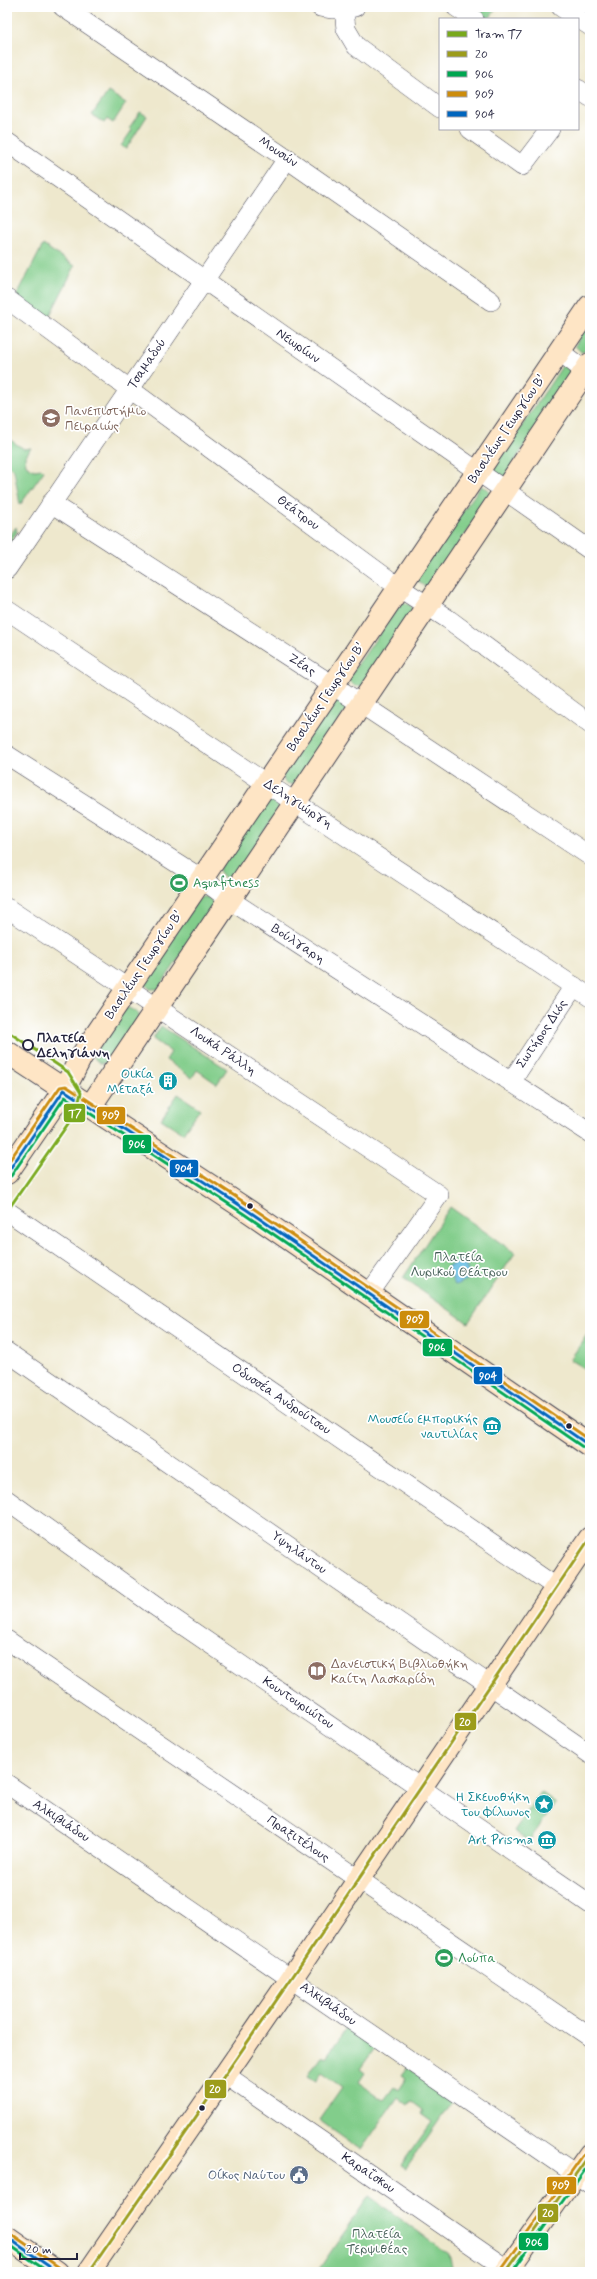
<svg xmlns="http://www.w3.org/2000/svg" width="597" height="2279" font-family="Mynerve,sans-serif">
<rect width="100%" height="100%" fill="#fff"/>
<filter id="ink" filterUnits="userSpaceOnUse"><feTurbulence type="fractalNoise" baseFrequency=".025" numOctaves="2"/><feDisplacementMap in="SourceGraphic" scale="8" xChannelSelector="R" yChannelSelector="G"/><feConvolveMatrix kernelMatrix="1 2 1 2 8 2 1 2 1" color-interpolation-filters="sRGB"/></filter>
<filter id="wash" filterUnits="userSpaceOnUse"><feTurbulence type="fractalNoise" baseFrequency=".012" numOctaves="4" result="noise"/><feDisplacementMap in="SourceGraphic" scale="16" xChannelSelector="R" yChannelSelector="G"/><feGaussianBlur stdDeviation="0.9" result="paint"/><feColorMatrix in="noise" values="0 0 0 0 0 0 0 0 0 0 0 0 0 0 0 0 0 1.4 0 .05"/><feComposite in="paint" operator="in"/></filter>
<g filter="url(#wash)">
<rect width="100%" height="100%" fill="#eee8cd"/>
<!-- green -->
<g fill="#82cd8b" stroke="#527863">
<path d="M469 7H497L489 19Z"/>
<path d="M108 92 126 103 113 123 107 119 104 123 92 115Z"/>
<path d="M140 112 147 116 126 149 121 146 132 130 129 128Z"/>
<path d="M43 245 75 266 48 319 16 297Z"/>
<path d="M590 317V351L581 352 575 346Z"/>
<path d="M563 365 572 372 505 476H501L492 470Z"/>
<path d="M7 438 24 449 31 448 25 457 26 465 34 470 42 469 44 471 20 505 14 470 7 465Z"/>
<path d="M481 486 488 489 491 497 431 585C423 587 418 583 417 576Z"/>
<path d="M16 527 17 532 7 547V540Z"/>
<path d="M402 602 410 605 413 612 363 686H355L349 681V677Z"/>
<path d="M337 699 346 705 347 709 296 785 285 783 282 775 333 700Z"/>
<path d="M270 799 277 802 279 809 233 878H225L220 872 219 868 266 800Z"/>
<path d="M200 897H208L213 903 214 907 158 989H150L145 984 144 980Z"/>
<path d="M128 1008 136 1011 139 1018 108 1063H100L94 1058V1054L125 1009Z"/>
<path d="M161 1026 227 1069 217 1084 197 1070 192 1078 166 1060 171 1052 153 1039Z"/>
<path d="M178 1094 200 1109 183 1133 161 1119Z"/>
<path d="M450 1207 515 1253 468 1323 403 1278Z"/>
<path d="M590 1330V1372L570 1360Z"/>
<path d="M541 1792 556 1803 529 1841 514 1831Z"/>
<path d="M348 2026 377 2045 360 2069 365 2073 359 2082 384 2100 394 2087 398 2090 406 2078 402 2075 408 2067 454 2099 406 2168 401 2165 432 2122 421 2114 423 2110 411 2101 408 2105 398 2097 361 2150 319 2120 342 2087 322 2073 316 2081 308 2076 322 2055 326 2057Z"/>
<path d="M369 2196 449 2254 453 2272H317Z"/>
</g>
<!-- water -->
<path fill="#67bde3" stroke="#44708f" d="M463 1260 471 1278 455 1285 447 1267Z"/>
</g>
<g filter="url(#ink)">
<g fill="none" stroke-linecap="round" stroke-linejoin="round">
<!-- street casing -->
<g stroke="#414051" stroke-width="20">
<g id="street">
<path d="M63 7 287 159 491 301"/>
<path d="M320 7 333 9 355 7"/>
<path d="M456 7 474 19"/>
<path d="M561 7 590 26"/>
<path d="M344 9 346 29 356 46 440 108"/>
<path d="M578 89 590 97"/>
<path d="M470 129 522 166 550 129"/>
<path d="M7 142 590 550"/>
<path d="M7 299 400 588 448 619 590 724"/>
<path d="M559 351 590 375"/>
<path d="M51 503 334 686 590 856"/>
<path d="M7 569 287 159"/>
<path d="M7 610 267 784 590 997"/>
<path d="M7 755 202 879 230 900 590 1133"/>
<path d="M7 908 439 1195 369 1294"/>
<path d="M511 1082 574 986"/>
<path d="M7 1211 556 1587"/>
<path d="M7 1352 590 1754"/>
<path d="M7 1500 155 1606 590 1904"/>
<path d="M7 1640 590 2037"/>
<path d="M7 1784 590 2184"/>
<path d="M224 2074 511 2272"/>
</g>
</g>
<!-- secondary casing -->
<g stroke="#414051" stroke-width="24">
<g id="secondary">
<path d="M7 1052 247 1210 590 1446"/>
<path d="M90 1107 590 364"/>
<path d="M7 1173 64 1090 81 1057 590 306"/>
<path d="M7 2237 57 2272"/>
<path d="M89 2272 291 1979 590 1538"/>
<path d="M506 2272 590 2154"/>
</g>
</g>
<!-- street -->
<use href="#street" stroke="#fff" stroke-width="19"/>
<!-- secondary -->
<use href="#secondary" stroke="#fee5c5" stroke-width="22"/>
<!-- bus-1 casing -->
<g stroke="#fff" stroke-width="6">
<g id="bus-1">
<path d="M89 2272 291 1979 590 1538"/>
<path d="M506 2272 590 2154"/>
</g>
</g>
<!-- bus-2 casing -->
<g stroke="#fff" stroke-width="6">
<g id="bus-2">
<path d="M11 1176 65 1097 244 1214 587 1450"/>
<path d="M7 2243 48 2272"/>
<path d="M512 2272 590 2163"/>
</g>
</g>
<!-- bus-3 casing -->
<g stroke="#fff" stroke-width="6">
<g id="bus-3">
<path d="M7 1164 60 1087 66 1086 250 1206 590 1440"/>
<path d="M10 2233 60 2268"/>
<path d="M502 2269 586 2151"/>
</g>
</g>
<!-- bus-4 casing -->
<g stroke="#fff" stroke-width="6">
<g id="bus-4">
<path d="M7 1173 64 1090 247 1210 590 1446"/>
<path d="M7 2237 57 2272"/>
</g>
</g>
<!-- bus-1 -->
<use href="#bus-1" stroke="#9c9c1b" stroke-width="3"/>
<!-- bus-2 -->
<use href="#bus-2" stroke="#00a651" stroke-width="3"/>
<!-- bus-3 -->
<use href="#bus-3" stroke="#cc8c0c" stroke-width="3"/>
<!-- bus-4 -->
<use href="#bus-4" stroke="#0065bd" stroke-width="3"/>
<!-- tram-1 casing -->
<g stroke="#fff" stroke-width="6">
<path id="tram-1" d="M7 1031 68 1072 81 1093 77 1109 70 1121 7 1211"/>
</g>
<!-- tram-1 -->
<use href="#tram-1" stroke="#79a91d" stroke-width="3"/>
</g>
</g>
<!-- icons -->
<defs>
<g id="university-disc" transform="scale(1)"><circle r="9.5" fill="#8d6e63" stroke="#fff"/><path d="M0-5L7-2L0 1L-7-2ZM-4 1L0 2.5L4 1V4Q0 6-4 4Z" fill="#fff"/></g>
<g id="stadium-disc" transform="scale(1)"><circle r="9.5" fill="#2e9e5b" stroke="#fff"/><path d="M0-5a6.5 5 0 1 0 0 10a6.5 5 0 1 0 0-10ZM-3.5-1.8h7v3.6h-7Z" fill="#fff"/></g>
<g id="building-disc" transform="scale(1)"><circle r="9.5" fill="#0f9aa8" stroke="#fff"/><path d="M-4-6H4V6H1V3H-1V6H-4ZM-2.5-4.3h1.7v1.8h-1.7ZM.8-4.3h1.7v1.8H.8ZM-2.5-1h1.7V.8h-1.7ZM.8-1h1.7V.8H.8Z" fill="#fff"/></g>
<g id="museum-disc" transform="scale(1)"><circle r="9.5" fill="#0f9aa8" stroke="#fff"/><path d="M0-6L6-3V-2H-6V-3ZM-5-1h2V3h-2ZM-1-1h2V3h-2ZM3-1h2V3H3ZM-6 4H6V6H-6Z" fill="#fff"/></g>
<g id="library-disc" transform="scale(1)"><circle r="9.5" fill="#8d6e63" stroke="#fff"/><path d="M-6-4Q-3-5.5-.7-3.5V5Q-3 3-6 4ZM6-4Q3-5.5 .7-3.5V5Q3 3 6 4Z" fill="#fff"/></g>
<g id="sight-disc" transform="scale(1)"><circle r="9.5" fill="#0f9aa8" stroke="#fff"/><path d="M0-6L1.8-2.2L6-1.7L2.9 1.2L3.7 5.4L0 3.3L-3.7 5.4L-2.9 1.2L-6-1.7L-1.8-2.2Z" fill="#fff"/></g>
<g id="civic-disc" transform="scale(1)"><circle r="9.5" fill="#5c6f8a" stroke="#fff"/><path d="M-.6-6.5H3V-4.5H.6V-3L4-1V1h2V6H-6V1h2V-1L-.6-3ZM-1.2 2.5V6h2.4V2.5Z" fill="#fff"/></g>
</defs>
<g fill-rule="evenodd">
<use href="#university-disc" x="51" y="418"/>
<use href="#stadium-disc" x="179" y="883"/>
<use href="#building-disc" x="168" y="1081"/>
<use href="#museum-disc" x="492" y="1426"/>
<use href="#library-disc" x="317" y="1671"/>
<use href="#sight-disc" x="544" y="1804"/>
<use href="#museum-disc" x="547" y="1840"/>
<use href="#stadium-disc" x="444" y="1958"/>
<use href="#civic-disc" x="299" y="2175"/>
</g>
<!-- markers -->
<circle fill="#fff" stroke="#22223b" stroke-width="2" cx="28" cy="1045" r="5"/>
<g fill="#22223b" stroke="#fff" stroke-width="1.5">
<circle cx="250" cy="1206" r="3.5"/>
<circle cx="569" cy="1426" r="3.5"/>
<circle cx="202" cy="2108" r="3.5"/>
</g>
<g text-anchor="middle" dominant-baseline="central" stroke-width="3.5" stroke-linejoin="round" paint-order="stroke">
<!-- street labels -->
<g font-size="13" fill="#22223b" stroke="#fff">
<text transform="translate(278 152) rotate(34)">Μουσών</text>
<text transform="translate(298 346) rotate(35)">Νεωρίων</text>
<text transform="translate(147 364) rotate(-56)">Τσαμαδού</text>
<text transform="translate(507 429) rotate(-56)">Βασιλέως Γεωργίου Β'</text>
<text transform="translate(298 513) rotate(36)">Θεάτρου</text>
<text transform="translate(302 665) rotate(33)">Ζέας</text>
<text transform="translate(326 697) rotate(-56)">Βασιλέως Γεωργίου Β'</text>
<text transform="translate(298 804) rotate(33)">Δεληγιώργη</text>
<text transform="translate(298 944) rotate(33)">Βούλγαρη</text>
<text transform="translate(144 965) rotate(-56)">Βασιλέως Γεωργίου Β'</text>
<text transform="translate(542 1034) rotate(-56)">Σωτήρος Διός</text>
<text transform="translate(223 1051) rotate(34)">Λουκά Ράλλη</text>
<text transform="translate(281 1399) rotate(34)">Οδυσσέα Ανδρούτσου</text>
<text transform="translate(299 1553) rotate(35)">Υψηλάντου</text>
<text transform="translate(298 1703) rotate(34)">Κουντουριώτου</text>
<text transform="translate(61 1821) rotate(34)">Αλκιβιάδου</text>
<text transform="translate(298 1839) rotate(34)">Πραξιτέλους</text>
<text transform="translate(328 2004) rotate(35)">Αλκιβιάδου</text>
<text transform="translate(368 2173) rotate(34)">Καραΐσκου</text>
</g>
<!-- education labels -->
<g font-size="13" fill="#785e54" stroke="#fff" text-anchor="start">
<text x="65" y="411">Πανεπιστήμιο<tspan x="65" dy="15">Πειραιώς</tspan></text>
<text x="331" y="1664">Δανειστική Βιβλιοθήκη<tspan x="331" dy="15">Καίτη Λασκαρίδη</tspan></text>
</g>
<!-- leisure labels -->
<g font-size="13" fill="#27864d" stroke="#fff" text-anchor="start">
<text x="193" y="883">Aquafitness</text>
<text x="458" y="1958">Λούπα</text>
</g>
<!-- stop labels -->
<g font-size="13" font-weight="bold" fill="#22223b" stroke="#fff" text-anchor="start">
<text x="37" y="1038">Πλατεία<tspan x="37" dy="15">Δεληγιάννη</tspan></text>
</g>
<!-- culture labels -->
<g font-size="13" fill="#0d838f" stroke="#fff" text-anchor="end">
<text x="154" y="1074">Οικία<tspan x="154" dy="15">Μεταξά</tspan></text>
<text x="478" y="1419">Μουσείο εμπορικής<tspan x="478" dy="15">ναυτιλίας</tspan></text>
<text x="530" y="1797">Η Σκευοθήκη<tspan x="530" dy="15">του Φίλωνος</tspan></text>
<text x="533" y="1840">Art Prisma</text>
</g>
<!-- park labels -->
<g font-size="13" fill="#445e57" stroke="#fff">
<text x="459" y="1257">Πλατεία<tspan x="459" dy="15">Λυρικού Θεάτρου</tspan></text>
<text x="377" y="2234">Πλατεία<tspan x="377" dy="15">Τερψιθέας</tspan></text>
</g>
<!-- service labels -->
<g font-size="13" fill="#4e5e75" stroke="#fff" text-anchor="end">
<text x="285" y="2175">Οίκος Ναύτου</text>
</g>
</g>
<g stroke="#fff" stroke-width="1.5">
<rect x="63" y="1103" width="23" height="20" rx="4" fill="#79a91d"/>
<rect x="96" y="1106" width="30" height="19" rx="4" fill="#cc8c0c"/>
<rect x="122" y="1134" width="30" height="20" rx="4" fill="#00a651"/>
<rect x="169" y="1159" width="30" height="19" rx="4" fill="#0065bd"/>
<rect x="399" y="1310" width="31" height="19" rx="4" fill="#cc8c0c"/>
<rect x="422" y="1338" width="31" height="19" rx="4" fill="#00a651"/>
<rect x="473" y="1366" width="30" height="19" rx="4" fill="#0065bd"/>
<rect x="454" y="1712" width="23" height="19" rx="4" fill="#9c9c1b"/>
<rect x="204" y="2079" width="23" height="20" rx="4" fill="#9c9c1b"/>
<rect x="546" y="2176" width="31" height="19" rx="4" fill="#cc8c0c"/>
<rect x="537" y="2203" width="22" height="20" rx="4" fill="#9c9c1b"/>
<rect x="518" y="2232" width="31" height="19" rx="4" fill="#00a651"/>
</g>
<g font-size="11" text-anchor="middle" font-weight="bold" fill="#fff">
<text x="75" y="1117">Τ7</text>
<text x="111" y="1119">909</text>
<text x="137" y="1148">906</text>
<text x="184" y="1172">904</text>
<text x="415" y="1323">909</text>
<text x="437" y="1351">906</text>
<text x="488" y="1380">904</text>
<text x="465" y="1726">20</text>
<text x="215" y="2093">20</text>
<text x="561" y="2189">909</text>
<text x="548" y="2217">20</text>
<text x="534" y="2246">906</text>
</g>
<!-- margin -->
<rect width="597" height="2279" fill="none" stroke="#fff" stroke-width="24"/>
<!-- legend -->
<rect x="439" y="18" width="140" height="112" fill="#ffffff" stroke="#a7a7b1"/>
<rect x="447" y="31" width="20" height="6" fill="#79a91d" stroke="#a7a7b1"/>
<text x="475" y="38" font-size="12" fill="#22223b">Tram Τ7</text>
<rect x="447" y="51" width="20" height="6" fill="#9c9c1b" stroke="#a7a7b1"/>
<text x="475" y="58" font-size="12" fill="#22223b">20</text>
<rect x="447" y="71" width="20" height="6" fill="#00a651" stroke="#a7a7b1"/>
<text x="475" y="78" font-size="12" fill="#22223b">906</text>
<rect x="447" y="91" width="20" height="6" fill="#cc8c0c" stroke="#a7a7b1"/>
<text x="475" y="98" font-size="12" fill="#22223b">909</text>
<rect x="447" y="111" width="20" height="6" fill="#0065bd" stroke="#a7a7b1"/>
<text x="475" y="118" font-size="12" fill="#22223b">904</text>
<!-- scale -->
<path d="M20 2253v6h57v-6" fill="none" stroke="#22223b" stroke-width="2"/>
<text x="26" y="2253" font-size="12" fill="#22223b" stroke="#ffffff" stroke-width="3" paint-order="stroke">20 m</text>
</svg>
